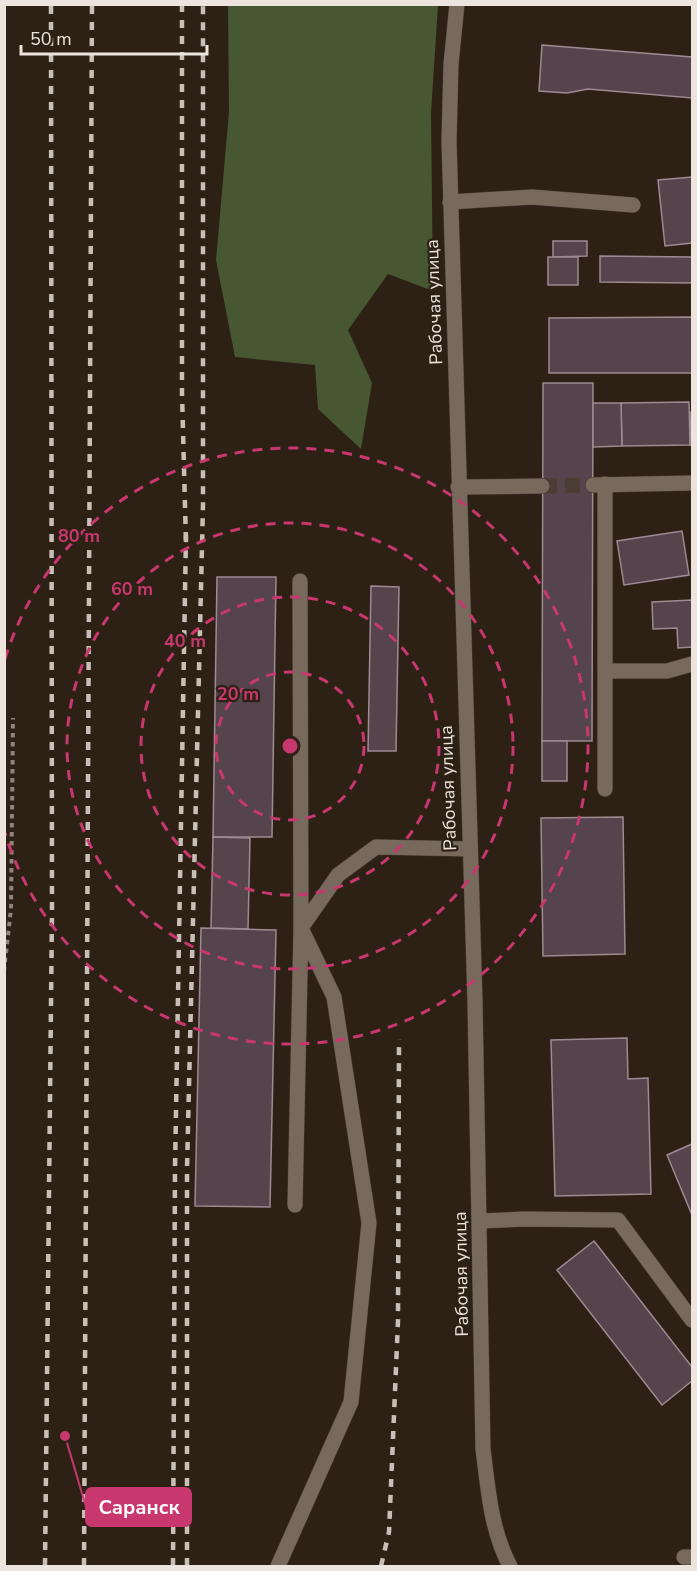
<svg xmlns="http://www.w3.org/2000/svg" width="697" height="1571" font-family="'Nunito Sans',sans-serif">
<rect width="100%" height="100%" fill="#2d2116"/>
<!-- forest -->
<path fill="#465732" d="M228 5H438L431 113 433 291 388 274 348 330 372 383 361 449 318 409 315 365 235 357 216 260 229 112Z"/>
<!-- building -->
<g fill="#55444c" stroke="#9d8a93" stroke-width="1.5">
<path d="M542 45 692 57V98L588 89 567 93 539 91Z"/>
<path d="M692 177V243L665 246 658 180Z"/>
<path d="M553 241H587V256L553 257Z"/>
<path d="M600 256 692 257V283L600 282Z"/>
<rect x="548" y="257" width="30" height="28"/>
<path d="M692 317V373H549V318Z"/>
<path d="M543 383H593L592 741H542Z"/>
<path d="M689 402 690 445 622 446 621 403Z"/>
<path d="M593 403H621L622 446 593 447Z"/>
<path d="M691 412H692V445H690Z"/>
<path d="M682 531 689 575 624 585 617 541Z"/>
<path d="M217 577H276L272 837H213Z"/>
<path d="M371 586 399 587 396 751H368Z"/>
<path d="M692 600V647L678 648 677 628 653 629 652 602Z"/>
<rect x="542" y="741" width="25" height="40"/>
<path d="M623 817 625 954 543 956 541 818Z"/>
<path d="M213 837 250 838 248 929 211 928Z"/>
<path d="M201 928 276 930 270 1207 195 1206Z"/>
<path d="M627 1038 628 1079 648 1078 651 1194 555 1196 551 1040Z"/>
<path d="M692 1144V1215L667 1155Z"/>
<path d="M594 1241 692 1367V1381L662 1405 557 1270Z"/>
</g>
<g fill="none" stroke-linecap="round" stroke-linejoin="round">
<!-- minor-tunnel -->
<path stroke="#4a3e34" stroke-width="15" stroke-dasharray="15 8" stroke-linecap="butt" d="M542 486 593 485"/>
<!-- minor casing -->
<g stroke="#443a33" stroke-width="16">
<g id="minor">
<path d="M457 4 451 64 449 141 475 1001 483 1449C488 1488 491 1531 510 1566"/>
<path d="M450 202 532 197 633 205"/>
<path d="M593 485 692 483"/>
<path d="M458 487 542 486"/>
<path d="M607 671H667L692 664"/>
<path d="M605 789V484"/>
<path d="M295 1205 301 928 338 875 376 847 470 849"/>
<path d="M480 1221 524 1219 618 1220 692 1320"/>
<path d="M684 1557H692"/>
<path d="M278 1566 351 1402 369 1223 334 997 301 928 300 581"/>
</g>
</g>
<!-- path -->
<path stroke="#8f857c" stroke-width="4" stroke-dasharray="4.5 4.5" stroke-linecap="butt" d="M4 971 11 909 13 718"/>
<!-- minor -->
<use href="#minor" stroke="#78695d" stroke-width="15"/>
<!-- rail -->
<g stroke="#c8c0b8" stroke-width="4.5" stroke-dasharray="8 8" stroke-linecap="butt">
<path d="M182 4V393L186 543"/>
<path d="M45 1566 52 912 51 4"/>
<path d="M84 1566 92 4"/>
<path d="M173 1566 175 1169 186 535"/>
<path d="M187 1566V1169L203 505V4"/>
<path d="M381 1566 389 1532 398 1321 399 1039"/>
</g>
</g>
<!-- distance rings -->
<g fill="none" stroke="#c8376e" stroke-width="3" stroke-dasharray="10 8">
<circle cx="290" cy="746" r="74"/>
<circle cx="290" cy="746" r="149"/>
<circle cx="290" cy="746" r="223"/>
<path d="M5 659A298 298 0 1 1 5 833"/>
</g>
<g text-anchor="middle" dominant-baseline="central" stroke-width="4.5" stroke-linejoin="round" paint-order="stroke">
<!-- street labels -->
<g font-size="18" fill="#ece4dd" stroke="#2d2116">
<text transform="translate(434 302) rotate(-92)">Рабочая улица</text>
<text transform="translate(448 788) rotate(-92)">Рабочая улица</text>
<text transform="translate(461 1274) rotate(-91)">Рабочая улица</text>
</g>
</g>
<circle cx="290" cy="746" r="9" fill="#c8376e" stroke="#2d2116" stroke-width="3"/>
<g font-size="18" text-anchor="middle" font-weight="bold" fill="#c8376e" stroke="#2d2116" stroke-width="4.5" stroke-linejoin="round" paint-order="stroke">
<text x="79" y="542">80 m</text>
<text x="132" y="595">60 m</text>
<text x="185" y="647">40 m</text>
<text x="238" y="700">20 m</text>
</g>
<!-- callouts -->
<path fill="none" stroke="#c8376e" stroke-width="2" d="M65 1436L86 1507"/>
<circle fill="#c8376e" stroke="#2d2116" stroke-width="2" cx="65" cy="1436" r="6"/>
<rect fill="#c8376e" stroke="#c8376e" stroke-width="2" x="86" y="1488" width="105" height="38" rx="6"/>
<g font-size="20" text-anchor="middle" font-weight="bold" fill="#fff">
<text x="139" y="1514">Саранск</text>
</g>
<!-- border -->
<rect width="697" height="1571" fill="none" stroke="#ece4dd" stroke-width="12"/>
<!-- scale -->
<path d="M21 45v9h186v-9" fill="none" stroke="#ece4dd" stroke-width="3"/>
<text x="30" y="45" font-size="18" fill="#ece4dd" stroke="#2d2116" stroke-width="4.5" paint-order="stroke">50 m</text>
</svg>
